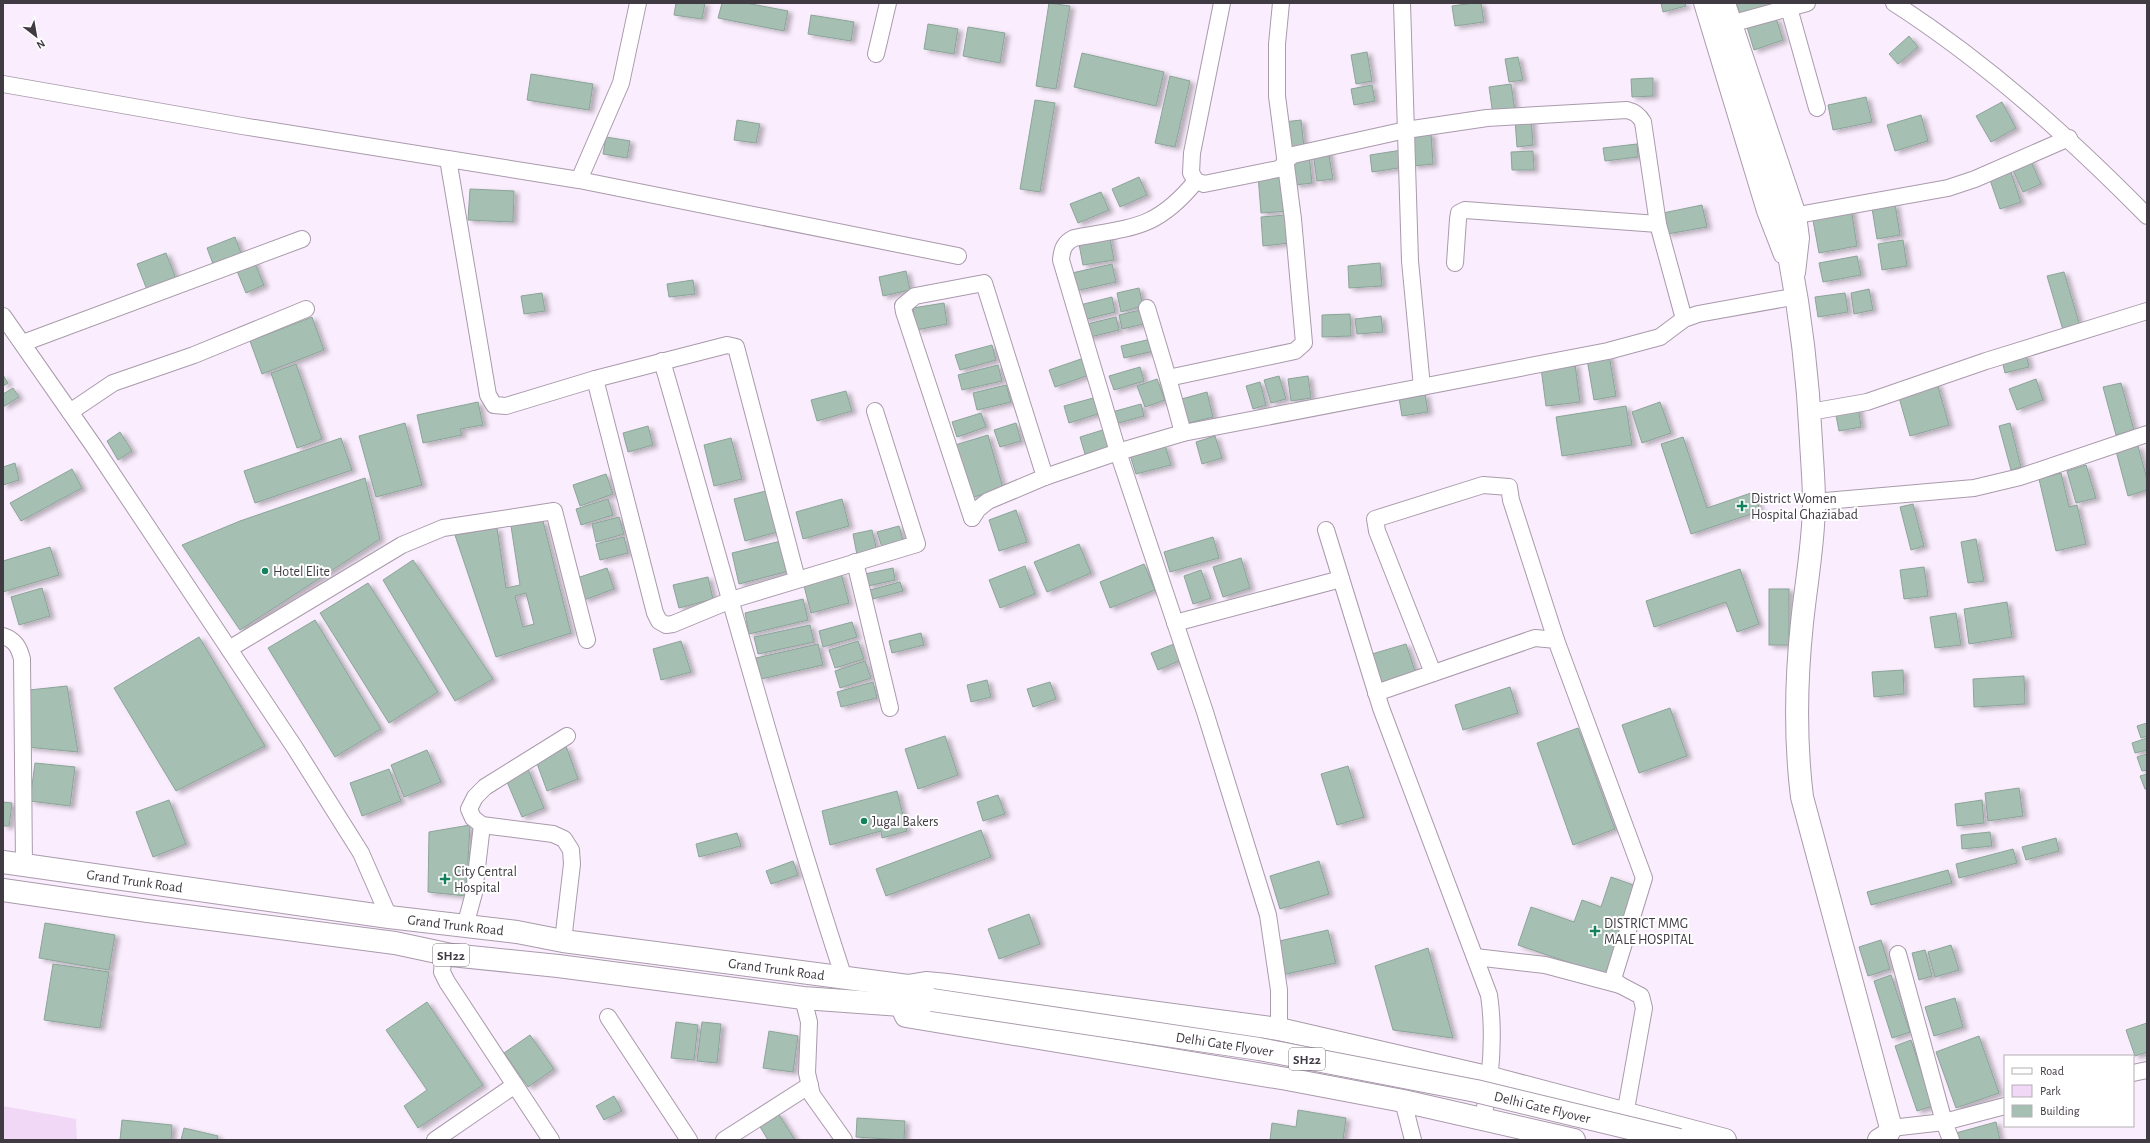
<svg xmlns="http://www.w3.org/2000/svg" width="2150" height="1143" font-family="'Alegreya Sans',sans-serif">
  <defs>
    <filter id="shadow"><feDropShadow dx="4.5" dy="2.5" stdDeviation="2" flood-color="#0004"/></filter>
  </defs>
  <rect width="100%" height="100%" fill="#faedfd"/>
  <polygon fill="#f1d8f7" points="3,1106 76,1119 77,1140 3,1140"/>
  <g fill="#a6bfb3" stroke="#8ba498" fill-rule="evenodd" filter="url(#shadow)">
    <polygon points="676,3 705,3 702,19 674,15"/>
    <polygon points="722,3 746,3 788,11 784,31 718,18"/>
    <polygon points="1049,3 1070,6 1056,89 1036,86"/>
    <polygon points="1474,3 1481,3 1484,22 1455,26 1452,6"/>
    <polygon points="1661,3 1685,3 1686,6 1663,12"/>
    <polygon points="1736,3 1773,3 1773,4 1741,16"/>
    <polygon points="811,15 854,22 851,41 808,34"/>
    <polygon points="1776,18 1783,40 1754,50 1747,27"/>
    <polygon points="928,24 958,29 954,54 924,49"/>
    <polygon points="968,27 1005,33 1000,63 963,56"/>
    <polygon points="1909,36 1918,47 1898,64 1889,54"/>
    <polygon points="1367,52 1372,81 1356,84 1351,55"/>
    <polygon points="1082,53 1164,72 1156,106 1074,87"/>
    <polygon points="1518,57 1523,80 1509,82 1505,59"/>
    <polygon points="531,74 593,84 589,110 527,100"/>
    <polygon points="1170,76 1190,81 1175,147 1155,143"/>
    <polygon points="1653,78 1653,96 1632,97 1631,79"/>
    <polygon points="1511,84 1515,111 1493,115 1489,87"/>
    <polygon points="1372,85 1375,101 1354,105 1351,89"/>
    <polygon points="1866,97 1872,122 1833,130 1828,105"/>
    <polygon points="1035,100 1055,103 1040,192 1020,189"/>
    <polygon points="2002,102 2016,128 1991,142 1976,116"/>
    <polygon points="1921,115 1928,141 1895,151 1887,125"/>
    <polygon points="1531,118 1533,145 1517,147 1515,120"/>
    <polygon points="737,120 760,124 756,143 734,140"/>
    <polygon points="1301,120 1304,148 1288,150 1284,122"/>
    <polygon points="1431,133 1433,164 1413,166 1410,135"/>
    <polygon points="606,137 630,141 627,158 603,154"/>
    <polygon points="1637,144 1638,157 1605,161 1603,148"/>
    <polygon points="1328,150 1333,179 1317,181 1313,153"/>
    <polygon points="1402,150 1405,167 1372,172 1370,155"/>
    <polygon points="1533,151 1534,170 1512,170 1511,152"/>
    <polygon points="1309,155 1312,183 1295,185 1292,157"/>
    <polygon points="2030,159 2041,184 2023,192 2012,168"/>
    <polygon points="2010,170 2021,202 2000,209 1989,177"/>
    <polygon points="1287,172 1290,211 1261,213 1258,175"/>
    <polygon points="1139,177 1147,195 1120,207 1112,189"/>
    <polygon points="470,189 514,191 513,222 468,220"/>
    <polygon points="1101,192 1109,210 1078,223 1070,204"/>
    <polygon points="1895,204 1900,235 1877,239 1872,208"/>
    <polygon points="1702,205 1707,227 1667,234 1663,213"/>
    <polygon points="1851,208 1857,246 1819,253 1812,215"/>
    <polygon points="1286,215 1289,243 1263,246 1261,217"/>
    <polygon points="1109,233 1114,260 1083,265 1078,239"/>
    <polygon points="235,237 243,258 215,269 207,248"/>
    <polygon points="1903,240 1907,266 1882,270 1878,244"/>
    <polygon points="166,253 178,284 149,295 137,264"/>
    <polygon points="1857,256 1861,275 1823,282 1819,263"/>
    <polygon points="253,259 264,285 246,293 235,266"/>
    <polygon points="1380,263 1382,286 1349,288 1348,266"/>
    <polygon points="1112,264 1116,282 1075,291 1072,273"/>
    <polygon points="906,271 910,290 883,296 879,277"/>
    <polygon points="2064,272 2080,326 2063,330 2047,276"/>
    <polygon points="693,280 695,294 669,297 667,284"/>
    <polygon points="1139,288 1143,306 1121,312 1117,293"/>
    <polygon points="1869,289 1873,310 1854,314 1851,293"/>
    <polygon points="542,293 545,311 524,314 521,296"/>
    <polygon points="1845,293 1848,312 1818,317 1815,297"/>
    <polygon points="1112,297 1115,312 1083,320 1080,305"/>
    <polygon points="944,303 947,324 916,330 913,308"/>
    <polygon points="1145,309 1148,323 1122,329 1119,315"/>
    <polygon points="1350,314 1351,336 1322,337 1322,315"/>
    <polygon points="1381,316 1383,332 1357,334 1355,319"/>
    <polygon points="312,317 324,350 262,374 250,341"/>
    <polygon points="1116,317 1119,330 1086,338 1083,325"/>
    <polygon points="1151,339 1154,351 1124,358 1121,346"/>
    <polygon points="992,345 996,360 960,370 955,355"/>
    <polygon points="2026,354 2029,367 2005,373 2002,360"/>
    <polygon points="1609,355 1616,396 1594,400 1587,359"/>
    <polygon points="1084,358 1089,375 1055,387 1049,370"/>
    <polygon points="296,364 322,439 297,448 271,373"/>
    <polygon points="1575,364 1580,402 1546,406 1541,368"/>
    <polygon points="998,365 1002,381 962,390 958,375"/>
    <polygon points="1140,367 1144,381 1114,390 1109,376"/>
    <polygon points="3,375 8,383 3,386"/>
    <polygon points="1279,376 1286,399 1271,403 1264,380"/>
    <polygon points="1308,376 1311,398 1291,401 1288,379"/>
    <polygon points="1157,379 1165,400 1145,407 1137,386"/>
    <polygon points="2036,379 2043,400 2017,410 2009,389"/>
    <polygon points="1260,382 1266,405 1253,409 1246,386"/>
    <polygon points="1937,383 1949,425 1910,436 1898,394"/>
    <polygon points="2121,383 2134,430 2116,435 2103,387"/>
    <polygon points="1006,385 1011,402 977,410 973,393"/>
    <polygon points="13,388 19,397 3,407 3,394"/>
    <polygon points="846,391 852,411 817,421 811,400"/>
    <polygon points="1207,392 1213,417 1185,424 1178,400"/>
    <polygon points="1425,394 1428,412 1402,416 1399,398"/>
    <polygon points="1097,397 1101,413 1069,423 1064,406"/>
    <polygon points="478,402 483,425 460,429 462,435 423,443 417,415"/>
    <polygon points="1660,402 1671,433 1642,443 1632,412"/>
    <polygon points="1141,404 1144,416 1115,424 1112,412"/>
    <polygon points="1626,406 1632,445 1562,456 1556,417"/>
    <polygon points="1858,406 1861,427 1839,431 1835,410"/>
    <polygon points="981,413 986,427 957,437 952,422"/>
    <polygon points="405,423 422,485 376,497 359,436"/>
    <polygon points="1016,423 1021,441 1000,447 994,430"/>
    <polygon points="2010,423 2021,467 2011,470 1999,426"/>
    <polygon points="648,426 653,445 628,452 623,433"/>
    <polygon points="1106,429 1111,447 1085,454 1080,437"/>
    <polygon points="120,432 132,451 118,460 107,441"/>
    <polygon points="988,435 1003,488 971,498 955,445"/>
    <polygon points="1215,436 1222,458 1202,464 1196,442"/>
    <polygon points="1683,437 1707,508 1754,492 1760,511 1691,534 1661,444"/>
    <polygon points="341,438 352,470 255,503 244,471"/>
    <polygon points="731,438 742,479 714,486 704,445"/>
    <polygon points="1165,445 1171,465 1136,474 1130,455"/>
    <polygon points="2138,446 2147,479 2147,490 2128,496 2116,451"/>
    <polygon points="15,463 19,480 3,485 3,467"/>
    <polygon points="2086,465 2096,498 2076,503 2067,471"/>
    <polygon points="72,469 82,488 21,521 10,503"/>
    <polygon points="2061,473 2069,507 2077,505 2086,544 2056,551 2039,479"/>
    <polygon points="606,474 613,494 580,506 573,485"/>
    <polygon points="365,478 380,539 240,630 182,545 240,521"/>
    <polygon points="766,491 777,532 745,541 734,499"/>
    <polygon points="608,499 613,515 581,525 576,509"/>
    <polygon points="842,499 849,526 803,539 796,512"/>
    <polygon points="1913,504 1924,546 1911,550 1900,507"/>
    <polygon points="1016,510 1027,542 999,551 989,520"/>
    <polygon points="619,517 624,534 596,542 592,524"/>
    <path d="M543 521 571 633 496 657 455 535 497 528 506 588 520 585 511 526ZM526 593 534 624 523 627 515 596Z"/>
    <polygon points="899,526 904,544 883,550 877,532"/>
    <polygon points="872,530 877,551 857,555 853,534"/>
    <polygon points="624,537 628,553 600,560 596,544"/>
    <polygon points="1213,537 1219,558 1170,572 1164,552"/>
    <polygon points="1976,539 1984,581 1968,583 1961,542"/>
    <polygon points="781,541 789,571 739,584 732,553"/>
    <polygon points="1079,544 1091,573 1047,592 1034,562"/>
    <polygon points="50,547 59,575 3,592 3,561"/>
    <polygon points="1241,558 1250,588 1223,597 1213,567"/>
    <polygon points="413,560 493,679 455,701 383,580"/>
    <polygon points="1144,564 1155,590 1110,608 1100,582"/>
    <polygon points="1025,566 1035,594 1000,608 989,580"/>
    <polygon points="1924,567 1928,596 1904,599 1900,570"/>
    <polygon points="607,568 614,589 584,600 577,578"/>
    <polygon points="893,568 895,580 868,586 865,574"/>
    <polygon points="1740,569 1759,624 1737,632 1726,602 1654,627 1646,601"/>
    <polygon points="1201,570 1211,598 1193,604 1184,576"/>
    <polygon points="841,573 849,603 811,613 803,582"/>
    <polygon points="708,577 713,599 679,608 673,585"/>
    <polygon points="900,582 903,591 873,599 870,590"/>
    <polygon points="368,583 438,692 389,723 320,613"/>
    <polygon points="42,588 50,616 19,625 11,597"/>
    <rect x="1769" y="589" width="20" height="56"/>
    <polygon points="803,599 808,620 749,634 745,613"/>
    <polygon points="2007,602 2012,637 1969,644 1964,609"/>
    <polygon points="1956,613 1961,645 1935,648 1930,617"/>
    <polygon points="315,620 381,729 335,757 268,648"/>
    <polygon points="852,622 857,637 823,647 819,631"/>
    <polygon points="810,625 814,642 758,654 754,637"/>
    <polygon points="921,633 924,645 892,653 889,641"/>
    <polygon points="199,637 265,746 176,791 114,688"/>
    <polygon points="681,641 691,672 661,680 653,649"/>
    <polygon points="858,641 864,659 835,668 829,650"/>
    <polygon points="818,644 823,665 761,679 756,658"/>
    <polygon points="1174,644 1181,660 1158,670 1151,653"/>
    <polygon points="1406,644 1416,674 1382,685 1372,654"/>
    <polygon points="865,661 871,678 840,688 835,671"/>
    <polygon points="1903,670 1904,694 1874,697 1872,672"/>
    <polygon points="2024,676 2025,704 1974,707 1973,679"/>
    <polygon points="987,680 991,697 971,702 967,685"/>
    <polygon points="873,682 877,698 841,707 837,692"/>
    <polygon points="1050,682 1056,699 1033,707 1027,689"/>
    <polygon points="67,686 78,752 27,747 29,690"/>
    <polygon points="1510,687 1518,713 1463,730 1455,705"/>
    <polygon points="1670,708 1687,756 1639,773 1622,725"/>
    <polygon points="2147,723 2147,736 2141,738 2137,726"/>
    <polygon points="1578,728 1615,829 1573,845 1537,743"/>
    <polygon points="945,736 958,775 918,789 905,749"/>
    <polygon points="2147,738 2147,750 2135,753 2132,743"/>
    <polygon points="566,746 578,779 547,791 535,758"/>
    <polygon points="427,750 441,782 404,797 391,765"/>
    <polygon points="2147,754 2147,770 2142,771 2137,757"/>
    <polygon points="35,763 75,767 70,806 30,801"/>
    <polygon points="1348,766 1364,817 1337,825 1321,774"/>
    <polygon points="527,767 544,808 522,817 505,777"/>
    <polygon points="389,769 401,801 362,816 350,783"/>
    <polygon points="2147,774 2147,789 2145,789 2140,776"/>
    <polygon points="2019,788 2023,816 1988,821 1985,793"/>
    <polygon points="897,791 907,831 882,838 881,831 830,845 822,811"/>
    <polygon points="998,795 1005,814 983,821 977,802"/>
    <polygon points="169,800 186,844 153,857 136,812"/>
    <polygon points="1982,800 1984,823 1957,826 1955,804"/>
    <polygon points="3,802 12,803 9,826 3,826"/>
    <polygon points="470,825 466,896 428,892 429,832"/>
    <polygon points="981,830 991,857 886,896 876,869"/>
    <polygon points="1990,832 1992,846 1962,849 1961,835"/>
    <polygon points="737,833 741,846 699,857 696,844"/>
    <polygon points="2056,838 2059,851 2026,860 2022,847"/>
    <polygon points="2013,849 2017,863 1959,878 1956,864"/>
    <polygon points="793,861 798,875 771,884 766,871"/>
    <polygon points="1319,861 1329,894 1280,909 1270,876"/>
    <polygon points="1948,870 1952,883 1871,905 1867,892"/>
    <polygon points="1611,877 1639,887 1608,976 1518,945 1531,907 1574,922 1582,900 1601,907"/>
    <polygon points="1029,914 1040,944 999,959 988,929"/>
    <polygon points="45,923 115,935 109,970 39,958"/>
    <polygon points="1328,930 1336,963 1282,975 1275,942"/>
    <polygon points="1881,940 1890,969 1868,976 1859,947"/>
    <polygon points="1951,945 1959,970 1935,977 1928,952"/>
    <polygon points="1428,948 1453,1038 1393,1030 1375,966"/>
    <polygon points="1925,950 1932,976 1919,980 1912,953"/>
    <polygon points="53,964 109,972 100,1028 44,1020"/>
    <polygon points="1891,975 1910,1032 1892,1038 1874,981"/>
    <polygon points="1955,998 1963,1027 1934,1036 1925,1007"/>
    <polygon points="427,1002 483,1085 418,1128 404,1106 427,1090 386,1030"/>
    <polygon points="676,1022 698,1025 694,1060 671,1058"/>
    <polygon points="702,1022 721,1024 717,1063 697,1061"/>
    <polygon points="2147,1023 2147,1052 2135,1056 2126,1030"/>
    <polygon points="769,1031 798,1036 793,1072 763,1068"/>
    <polygon points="530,1035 554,1069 528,1087 504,1053"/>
    <polygon points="1979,1036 1999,1093 1956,1108 1936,1052"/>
    <polygon points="1911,1040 1933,1106 1917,1111 1895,1046"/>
    <polygon points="614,1096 622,1111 604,1120 596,1106"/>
    <polygon points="1298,1110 1346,1118 1343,1140 1270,1140 1272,1123 1296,1127"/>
    <polygon points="778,1113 795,1140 768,1140 759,1125"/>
    <polygon points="857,1118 905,1121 904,1140 856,1137"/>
    <polygon points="122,1120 172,1125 171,1140 120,1140"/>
    <polygon points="1996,1122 2000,1140 1958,1140 1956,1133"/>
    <polygon points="184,1128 218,1136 217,1140 181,1140"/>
  </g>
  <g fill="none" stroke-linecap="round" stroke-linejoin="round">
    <g stroke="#a99aac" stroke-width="18">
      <g id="street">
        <path d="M1222 3 1192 153 1191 173 1196 181 1204 184 1278 169C1285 166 1286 159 1293 155L1406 130 1487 118 1627 110C1635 112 1639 115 1643 122L1658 224 1684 319"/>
        <polyline points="1402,3 1410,261 1422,387"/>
        <polyline points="1702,3 1765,211 1782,255"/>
        <polyline points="1727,3 1798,215 1801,238 1797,273"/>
        <path d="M1894 3C1987 63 2069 137 2147 216"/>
        <polyline points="1789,8 1817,108"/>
        <polyline points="1734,23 1807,3"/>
        <polyline points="876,54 888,3"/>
        <polyline points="3,84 242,126 579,180 958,256"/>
        <polyline points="448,159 488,395 494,405 506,406 595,379 727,345 736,347 797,579"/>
        <polyline points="579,180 621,83 638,3"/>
        <path d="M1196 181C1156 230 1132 227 1074 238 1064 243 1062 249 1061 260L1118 452 1205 712 1268 915 1279 990V1029"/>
        <polyline points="1798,215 1948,188 1975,179 2069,138"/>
        <polyline points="1455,263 1458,219 1459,213 1465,210 1658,224"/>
        <polyline points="1147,308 1168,378 1295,351 1304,343 1293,219 1277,96 1277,44 1281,3"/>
        <polyline points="3,316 93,445 295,748 361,853 389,917"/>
        <polyline points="23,343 302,239"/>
        <path d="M662 361C722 567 777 774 844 978"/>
        <polyline points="1168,378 1183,433"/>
        <polyline points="595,379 655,613 659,621 666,625 673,624 731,600 917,544 875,411"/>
        <polyline points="70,412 113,383 194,355 306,309"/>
        <polyline points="1810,412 1867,402 1986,361 2147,311"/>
        <polyline points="1814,502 1974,488 2020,477 2147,434"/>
        <polyline points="972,518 978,509 988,501 1045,477 1118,452 1183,433 1608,351 1660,337 1684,319 1698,314 1798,296"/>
        <polyline points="972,518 904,312 903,306 915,296 984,283 1045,477"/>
        <path d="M1326 530 1381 708 1489 995C1495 1036 1491 1078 1483 1119"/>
        <polyline points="855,562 890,708"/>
        <polyline points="1175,623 1341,579"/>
        <path d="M3 636C15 640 19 647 22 659L24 865"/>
        <polyline points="229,649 402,545 443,528 554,511 587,640"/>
        <polyline points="1433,673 1377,531 1375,519 1483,485 1509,487 1511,500 1556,640"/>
        <polyline points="1376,693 1535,638 1556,640 1644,878 1613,979 1620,985 1641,996 1644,1008 1625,1115"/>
        <polyline points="465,926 474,893 482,825"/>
        <polyline points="563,941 572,864 571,850 564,839 553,834 482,825 473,818 469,809 475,797 485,787 567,736"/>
        <polyline points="1898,954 1944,1122 1951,1140"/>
        <polyline points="451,955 443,961 442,972 447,982 551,1140"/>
        <polyline points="1475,957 1545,965 1620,985"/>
        <polyline points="803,998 809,1022 807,1073 812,1095 844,1140"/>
        <polyline points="608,1017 689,1140"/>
        <polyline points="2133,1073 2147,1070"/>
        <polyline points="1403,1101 1413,1140"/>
        <polyline points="1891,1128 1944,1122 2005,1106"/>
        <polyline points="435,1140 515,1085"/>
        <polyline points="724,1140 810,1085"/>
      </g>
    </g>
    <g stroke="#a99aac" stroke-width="24">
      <g id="secondary">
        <path d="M1714 3C1729 47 1746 90 1759 134 1790 236 1806 335 1811 441 1812 461 1814 482 1814 502 1814 542 1806 583 1802 623 1796 680 1795 740 1802 797L1891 1128 1887 1135 1879 1140"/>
        <polyline points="908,986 926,983 947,985 1279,1029 1491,1078 1725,1140"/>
        <polyline points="901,1005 906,1016 1287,1079 1403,1101 1574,1140"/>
      </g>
    </g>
    <g stroke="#a99aac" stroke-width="24">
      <g id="highway">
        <path id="s1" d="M3 862 389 917 517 932 563 941 908 986 932 1000"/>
        <polyline points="3,890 148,911 395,943 451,955 558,966 803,998 901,1005 932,1000"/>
      </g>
    </g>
    <use href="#street" stroke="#fff" stroke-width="16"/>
    <use href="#secondary" stroke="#fff" stroke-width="22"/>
    <use href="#highway" stroke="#fff" stroke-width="22"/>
    <g stroke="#a99aac" stroke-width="24" stroke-linecap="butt">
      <g id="highway-bridge">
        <path id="s2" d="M932 1000 1259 1049 1476 1091 1679 1140"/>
      </g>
    </g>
    <use href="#highway-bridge" stroke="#fff" stroke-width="22"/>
  </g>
  <g fill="#13815d" stroke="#fff" stroke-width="1.5">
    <path d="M1740 500h4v4h4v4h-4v4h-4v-4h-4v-4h4z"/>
    <circle cx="265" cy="571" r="4"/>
    <circle cx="864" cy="821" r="4"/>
    <path d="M443 873h4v4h4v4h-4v4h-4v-4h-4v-4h4z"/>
    <path d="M1593 925h4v4h4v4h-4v4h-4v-4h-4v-4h4z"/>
  </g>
  <g text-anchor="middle" stroke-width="4" stroke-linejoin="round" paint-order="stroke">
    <g fill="#fff" stroke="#79757b" stroke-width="1">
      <rect x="433" y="944" width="36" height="22" rx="3"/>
      <rect x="1289" y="1048" width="36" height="22" rx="3"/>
    </g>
    <g font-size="13" font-weight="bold" fill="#403a42">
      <text x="451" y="960">SH22</text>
      <text x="1307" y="1064">SH22</text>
    </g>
    <g font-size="14" fill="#403a42" stroke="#fff" text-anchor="start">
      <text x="1751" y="503">District Women<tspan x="1751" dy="16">Hospital Ghaziabad</tspan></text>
      <text x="273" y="576">Hotel Elite</text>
      <text x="872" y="826">Jugal Bakers</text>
      <text x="454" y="876">City Central<tspan x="454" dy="16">Hospital</tspan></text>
      <text x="1604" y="928">DISTRICT MMG<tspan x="1604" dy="16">MALE HOSPITAL</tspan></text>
    </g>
    <g font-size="14" fill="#403a42" stroke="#fff">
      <text dy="5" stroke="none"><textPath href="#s1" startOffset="133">Grand Trunk Road</textPath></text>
      <text dy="5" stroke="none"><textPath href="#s1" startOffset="457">Grand Trunk Road</textPath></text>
      <text dy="5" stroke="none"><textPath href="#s1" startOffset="781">Grand Trunk Road</textPath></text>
      <text dy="5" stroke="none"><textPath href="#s2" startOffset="296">Delhi Gate Flyover</textPath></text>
      <text dy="5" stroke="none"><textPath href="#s2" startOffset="620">Delhi Gate Flyover</textPath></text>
    </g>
  </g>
  <rect width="2150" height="1143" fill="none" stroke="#403a42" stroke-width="8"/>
  <rect x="2004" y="1055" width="130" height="72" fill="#ffffff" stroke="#b3b0b3"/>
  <rect x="2012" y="1068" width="20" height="6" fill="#ffffff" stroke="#b3b0b3"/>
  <text x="2040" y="1075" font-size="12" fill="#403a42">Road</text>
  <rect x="2012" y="1085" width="20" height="12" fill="#f1d8f7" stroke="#b3b0b3"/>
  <text x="2040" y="1095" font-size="12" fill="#403a42">Park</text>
  <rect x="2012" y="1105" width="20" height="12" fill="#a6bfb3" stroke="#b3b0b3"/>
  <text x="2040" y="1115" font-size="12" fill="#403a42">Building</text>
  <g transform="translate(36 36) rotate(149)" stroke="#ffffff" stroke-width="3" paint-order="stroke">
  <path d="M0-3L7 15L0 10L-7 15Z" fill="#403a42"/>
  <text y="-6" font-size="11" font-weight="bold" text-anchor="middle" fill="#403a42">N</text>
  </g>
</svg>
